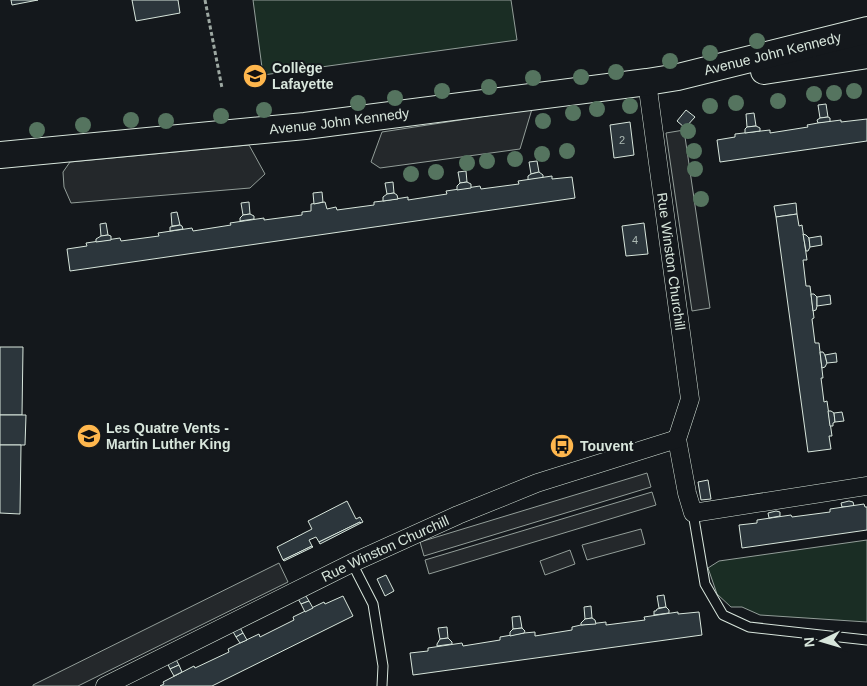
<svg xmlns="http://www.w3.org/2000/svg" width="867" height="686" font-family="Helvetica,sans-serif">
  <rect width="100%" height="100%" fill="#14181c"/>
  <g fill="#1a2d24" stroke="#939e99">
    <polygon points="253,0 511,0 517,40 263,75"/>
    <polygon points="867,540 867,622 760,615 742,607 731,607 717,594 708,568 719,561"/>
  </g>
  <g fill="#24282b" stroke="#939e99">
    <polygon points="532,109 520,149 380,168 371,162 382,132"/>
    <polygon points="684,130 710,308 692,311 666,133"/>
    <polygon points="249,145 265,174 250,188 71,203 64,187 63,172 70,162"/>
    <polygon points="647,473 651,487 424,556 420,542"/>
    <polygon points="652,492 656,505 429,574 425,560"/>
    <polygon points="641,529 645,544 587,560 582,545"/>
    <polygon points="570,550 575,564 545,575 540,561"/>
    <polygon points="279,563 288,582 78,686 33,686 33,685"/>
  </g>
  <g fill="#2c363c" stroke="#d8e6dc">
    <polygon points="11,0 38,0 12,5"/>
    <polygon points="132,0 178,0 180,13 136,21"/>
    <polygon points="826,104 828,117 820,118 818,105"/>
    <polygon points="686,110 695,117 685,128 677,121"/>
    <polygon points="754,113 756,126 747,127 746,114"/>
    <polygon points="828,117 830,118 830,122 818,123 817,120 820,118"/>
    <polygon points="867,119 867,141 720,162 717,140 735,137 735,134 770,130 770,133 808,127 807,125 818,123 841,120 841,122"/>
    <polygon points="630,122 634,155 614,158 610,125"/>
    <polygon points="756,126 760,128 760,131 745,133 745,129 747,127"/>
    <polygon points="537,161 539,172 531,174 529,162"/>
    <polygon points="466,171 467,182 460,183 458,172"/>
    <polygon points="539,172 543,175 543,178 528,180 528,176 531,174"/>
    <polygon points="552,176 552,179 572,177 575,198 70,271 67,249 87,246 86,243 120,238 121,241 159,236 158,233 192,228 193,231 231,225 230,223 264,218 264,220 302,215 302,212 311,211 311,204 325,202 327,209 336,207 337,210 374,205 374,202 383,201 408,197 408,200 447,194 446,191 480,186 481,189 519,184 518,181"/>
    <polygon points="393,182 394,193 387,194 385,183"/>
    <polygon points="467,182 471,184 471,188 457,190 457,186 460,183"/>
    <polygon points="322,192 323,202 314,204 313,193"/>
    <polygon points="394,193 397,195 398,199 383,201 383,197 387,194"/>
    <polygon points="249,202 250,214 243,215 241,203"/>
    <polygon points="796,203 797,214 776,217 774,206"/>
    <polygon points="177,212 180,225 172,226 171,213"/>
    <polygon points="250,214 254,216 254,219 240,221 240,218 243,215"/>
    <polygon points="797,214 799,226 802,225 807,260 803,260 806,286 810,286 814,318 812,319 815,343 819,343 823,378 821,378 824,402 827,401 832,436 829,436 831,449 808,452 776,217"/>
    <polygon points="106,223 108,235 101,236 100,224"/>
    <polygon points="644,223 648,254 626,256 622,226"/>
    <polygon points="180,225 182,226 183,229 170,231 170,227"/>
    <polygon points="803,234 806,235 809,238 810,247 808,251 806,251"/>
    <polygon points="108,235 111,236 111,240 96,242 96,239 101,236"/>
    <polygon points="821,236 822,245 810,247 809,238"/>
    <polygon points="811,294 814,294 817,297 817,306 816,310 813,311"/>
    <polygon points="830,295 831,304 817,306 817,297"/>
    <polygon points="0,347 23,347 22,415 0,415"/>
    <polygon points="820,352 823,352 825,355 827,363 825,367 822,368"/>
    <polygon points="836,353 837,362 827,363 825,355"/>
    <polygon points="828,411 831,411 834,413 835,422 833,423 833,426 830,426"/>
    <polygon points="842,412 844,421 835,422 834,413"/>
    <polygon points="0,415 26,415 25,445 0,445"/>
    <polygon points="0,445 21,445 20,514 0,513"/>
    <polygon points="708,480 711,499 701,500 698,482"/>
    <polygon points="347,501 356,519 360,517 363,522 361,523 360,522 319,542 316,537 309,540 312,546 283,560 277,547 312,529 308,521"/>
    <polygon points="849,501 853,502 854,506 842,507 841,503"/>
    <polygon points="864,504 865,507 867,507 867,530 742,548 739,525 757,523 757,520 791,515 792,517 830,512 830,509"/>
    <polygon points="776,511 780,512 780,516 769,518 768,513"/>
    <polygon points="360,522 361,523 320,544 319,542"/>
    <polygon points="312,546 313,547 284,561 283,560"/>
    <polygon points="386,575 394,591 385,596 377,579"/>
    <polygon points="304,593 309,601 301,604 297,597"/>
    <polygon points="664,595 666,607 659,608 657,596"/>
    <polygon points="343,596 353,616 212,686 160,686 164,684 163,682 194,666 195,668 229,652 228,649 240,643 259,634 260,637 294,620 293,617 324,602 325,604"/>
    <polygon points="309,601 313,608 305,612 301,604"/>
    <polygon points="591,606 592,618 585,619 584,607"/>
    <polygon points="666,607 669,610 669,613 654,615 654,611 656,611 657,609"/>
    <polygon points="678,612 678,614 699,612 702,635 413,675 410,653 428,651 428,648 462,643 463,646 500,640 500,637 524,633 535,632 535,636 572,630 572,627 581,625 606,622 606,625 645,620 644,617"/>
    <polygon points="520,616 522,628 513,629 512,617"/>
    <polygon points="592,618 595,620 596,624 581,625 581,623 585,619"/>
    <polygon points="238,624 243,633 236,637 231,628"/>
    <polygon points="447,627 448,638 440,639 438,628"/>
    <polygon points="522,628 525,631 524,633 510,636 510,632 513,629"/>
    <polygon points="243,633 247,640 240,643 236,637"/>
    <polygon points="448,638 452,642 452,644 437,646 437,644 440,639"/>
    <polygon points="174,656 179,665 170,669 166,660"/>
    <polygon points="179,665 182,672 174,676 170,669"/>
  </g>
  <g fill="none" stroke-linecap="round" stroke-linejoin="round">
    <g stroke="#d8e6dc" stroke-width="11">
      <g id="lane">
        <polyline points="693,513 705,584 723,615 749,627 867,640"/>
        <polyline points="352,563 373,604 383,666 382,686"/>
      </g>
    </g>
    <g stroke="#d8e6dc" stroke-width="19">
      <g id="street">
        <path id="s1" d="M647 82 690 399 677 439 687 493 693 513 867 486"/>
        <path id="s2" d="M105 686 352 563 458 515 537 483 677 439"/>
      </g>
    </g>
    <g stroke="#d8e6dc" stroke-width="28">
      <g id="secondary">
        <polyline points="764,71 867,55"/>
        <path id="s3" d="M0 155 305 126 647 82 678 77 867 30"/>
      </g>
    </g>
    <polyline stroke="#9da8a2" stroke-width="3" stroke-dasharray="4 2.5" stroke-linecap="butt" points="205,0 222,88"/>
    <use href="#lane" stroke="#14181c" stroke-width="9"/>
    <use href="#street" stroke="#14181c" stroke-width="18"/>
    <use href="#secondary" stroke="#14181c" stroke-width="26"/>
  </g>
  <g fill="#55745f">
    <circle cx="757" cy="41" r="8"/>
    <circle cx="710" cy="53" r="8"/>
    <circle cx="670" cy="61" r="8"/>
    <circle cx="616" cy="72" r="8"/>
    <circle cx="581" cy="77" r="8"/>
    <circle cx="533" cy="78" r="8"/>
    <circle cx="489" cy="87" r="8"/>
    <circle cx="442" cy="91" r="8"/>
    <circle cx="854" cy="91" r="8"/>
    <circle cx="834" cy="93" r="8"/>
    <circle cx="814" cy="94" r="8"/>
    <circle cx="395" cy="98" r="8"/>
    <circle cx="778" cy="101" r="8"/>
    <circle cx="358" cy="103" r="8"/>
    <circle cx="736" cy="103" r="8"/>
    <circle cx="630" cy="106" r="8"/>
    <circle cx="710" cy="106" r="8"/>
    <circle cx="597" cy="109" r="8"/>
    <circle cx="264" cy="110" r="8"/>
    <circle cx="573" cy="113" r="8"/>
    <circle cx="221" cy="116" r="8"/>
    <circle cx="131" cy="120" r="8"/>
    <circle cx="166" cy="121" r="8"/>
    <circle cx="543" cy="121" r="8"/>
    <circle cx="83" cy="125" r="8"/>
    <circle cx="37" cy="130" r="8"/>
    <circle cx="688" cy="131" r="8"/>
    <circle cx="567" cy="151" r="8"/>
    <circle cx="694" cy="151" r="8"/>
    <circle cx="542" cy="154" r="8"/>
    <circle cx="515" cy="159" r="8"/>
    <circle cx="487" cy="161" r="8"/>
    <circle cx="467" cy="163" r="8"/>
    <circle cx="695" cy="169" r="8"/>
    <circle cx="436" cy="172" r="8"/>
    <circle cx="411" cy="174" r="8"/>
    <circle cx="701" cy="199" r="8"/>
  </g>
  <defs>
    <g id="school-disc" transform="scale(1.25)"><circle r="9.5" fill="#ffb74d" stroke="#14181c"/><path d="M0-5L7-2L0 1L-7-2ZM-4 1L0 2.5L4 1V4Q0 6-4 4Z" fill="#111"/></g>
    <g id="bus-disc" transform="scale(1.25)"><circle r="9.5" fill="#ffb74d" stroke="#14181c"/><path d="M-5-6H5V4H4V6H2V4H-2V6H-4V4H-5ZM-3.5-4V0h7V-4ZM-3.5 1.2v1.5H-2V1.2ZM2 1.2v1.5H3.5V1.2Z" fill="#111"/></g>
  </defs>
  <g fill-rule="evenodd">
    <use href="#school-disc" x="255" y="76"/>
    <use href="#school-disc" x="89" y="436"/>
    <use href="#bus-disc" x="562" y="446"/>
  </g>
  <g text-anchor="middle" stroke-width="4" stroke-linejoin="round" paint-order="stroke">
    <g font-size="11" fill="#adbab4">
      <text x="622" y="144">2</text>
      <text x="635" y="244">4</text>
    </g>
    <g font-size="14" fill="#d8e6dc" stroke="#14181c">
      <text dy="5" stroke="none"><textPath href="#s3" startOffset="780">Avenue John Kennedy</textPath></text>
      <text dy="5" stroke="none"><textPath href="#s3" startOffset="341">Avenue John Kennedy</textPath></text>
      <text dy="5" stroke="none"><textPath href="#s1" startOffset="181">Rue Winston Churchill</textPath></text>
      <text dy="5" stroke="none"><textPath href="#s2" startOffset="312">Rue Winston Churchill</textPath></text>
    </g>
    <g font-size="14" font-weight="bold" fill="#d8e6dc" stroke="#14181c" text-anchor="start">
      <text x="272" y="73">Collège<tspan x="272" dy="16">Lafayette</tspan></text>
      <text x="106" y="433">Les Quatre Vents -<tspan x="106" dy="16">Martin Luther King</tspan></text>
      <text x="580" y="451">Touvent</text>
    </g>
  </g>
  <g transform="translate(822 641) rotate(265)" stroke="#14181c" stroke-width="4" paint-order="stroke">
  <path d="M0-4L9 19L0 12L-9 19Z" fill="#d8e6dc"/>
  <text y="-8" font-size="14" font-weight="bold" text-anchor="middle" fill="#d8e6dc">N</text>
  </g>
</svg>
